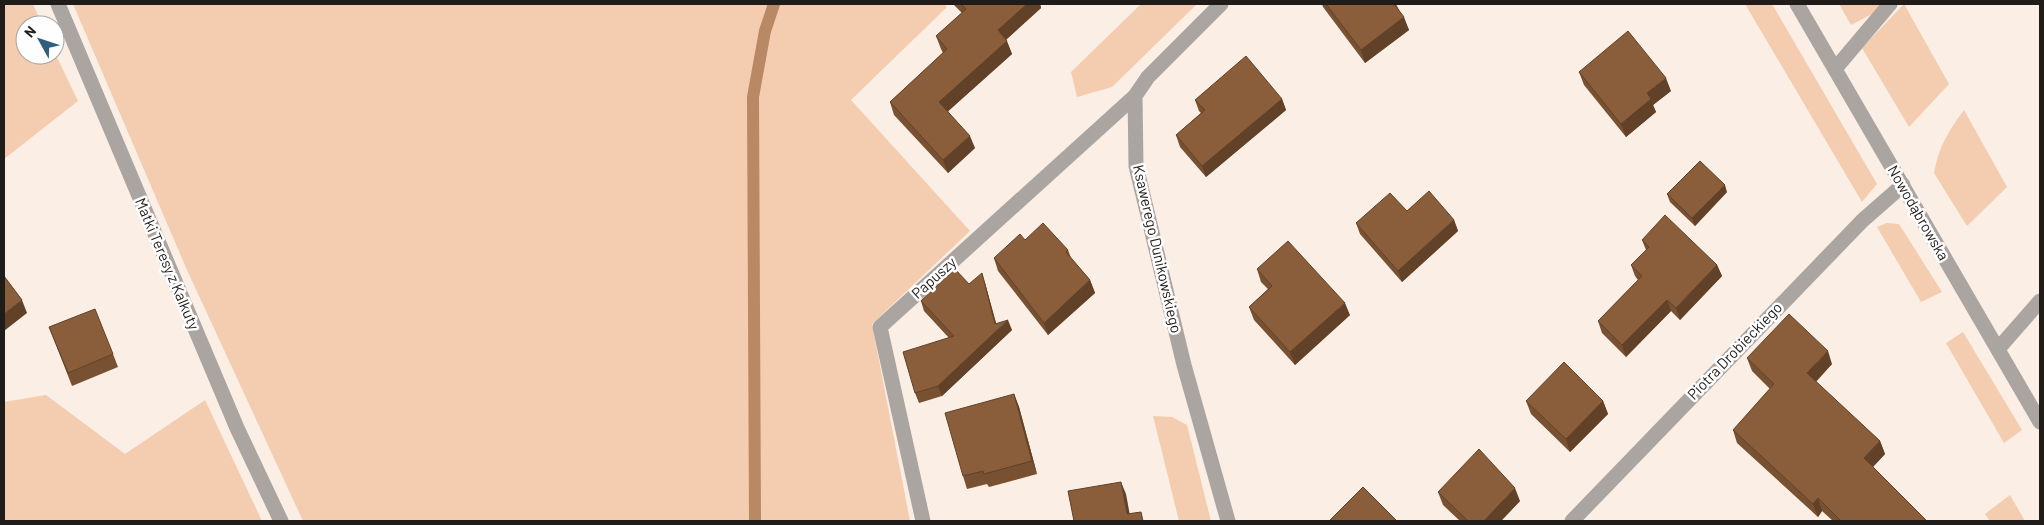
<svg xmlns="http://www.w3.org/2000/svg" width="2044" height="525" font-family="Barlow,sans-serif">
  <rect width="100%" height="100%" fill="#faeee5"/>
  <g fill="#f4cdb0">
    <polygon points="4,4 33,4 42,25 25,25 25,55 55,55 55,53 78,101 4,159"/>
    <polygon points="73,4 944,4 947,7 851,100 970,231 872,324 910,521 303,521 187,270"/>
    <polygon points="1141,4 1197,4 1112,87 1077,97 1071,72"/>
    <polygon points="1745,4 1772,4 1877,184 1862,202"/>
    <polygon points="1839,4 1882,4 1872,14 1851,25"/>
    <polygon points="1904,4 1949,84 1909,127 1862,48"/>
    <path d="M1964 110 2007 187 1967 226 1934 173C1938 148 1949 130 1964 110Z"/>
    <polygon points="1887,223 1899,224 1942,292 1921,302 1877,227"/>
    <polygon points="1963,332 2022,430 2004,443 1946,343"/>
    <polygon points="46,395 125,454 205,400 262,521 4,521 4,402"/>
    <polygon points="1153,416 1172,417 1187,425 1211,521 1179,521"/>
    <polygon points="2010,495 2025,521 1990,521 1985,514"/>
  </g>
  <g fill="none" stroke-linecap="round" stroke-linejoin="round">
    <polyline stroke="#b88964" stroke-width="12" points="755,521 753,97 765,31 774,4"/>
    <g stroke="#aba5a2" stroke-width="15">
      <polyline points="58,4 237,428 281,521"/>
      <polyline points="1221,4 1148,77 1135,96 1136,166 1184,365 1228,521"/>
      <polyline points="1797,4 2040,422"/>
      <polyline points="1835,69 1890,4"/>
      <polyline points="1998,349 2040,301"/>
      <polyline points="923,521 880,327 1135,96"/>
      <polyline points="1572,521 1863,220 1903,185"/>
    </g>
  </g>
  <g fill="#775132">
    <polygon points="953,4 1040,4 1041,8 1006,40 1012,54 948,111 975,148 948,173 894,115 890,102 943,53 941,49 936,36 962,13"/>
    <polygon points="1322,4 1396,4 1409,30 1365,63 1323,7"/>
    <polygon points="1579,72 1671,91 1653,105 1656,112 1626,137 1584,85"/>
    <polygon points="1282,99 1286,110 1206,177 1180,147 1176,135 1201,113 1199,111 1195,100"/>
    <polygon points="1727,192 1695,226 1670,202 1667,194"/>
    <polygon points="1407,211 1454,220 1458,231 1402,282 1360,234 1356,223"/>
    <polygon points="1025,240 1068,250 1071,258 1090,280 1095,293 1048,335 998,271 994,258"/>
    <polygon points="1642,240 1717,265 1722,276 1680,320 1671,311 1626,357 1602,333 1598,321 1638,280 1635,276 1631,265 1646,250"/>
    <polygon points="1257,269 1350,315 1295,365 1254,320 1249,307 1268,289 1261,282"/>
    <polygon points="985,283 996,324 1012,330 942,396 919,403 915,393 949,338 924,311 921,301 969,284"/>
    <polygon points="49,327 113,354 118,367 72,386"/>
    <polygon points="1747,358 1832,364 1816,382 1880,441 1885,454 1873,467 1927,521 1833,521 1822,511 1818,517 1737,443 1733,430 1770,389 1752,371"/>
    <polygon points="1014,394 1019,407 1037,474 989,487 987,484 967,489 963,476"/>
    <polygon points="1526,401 1603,401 1608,414 1570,452 1531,414"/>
    <polygon points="1438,492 1520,501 1501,521 1460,521 1443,505"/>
  </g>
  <g fill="#614229">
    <polygon points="1027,4 1040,4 1041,8 1002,43 998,30"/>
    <polygon points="1404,17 1409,30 1365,63 1361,50"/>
    <polygon points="1007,41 1012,54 944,115 939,102"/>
    <polygon points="1666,78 1671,91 1653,105 1656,112 1626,137 1621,124 1647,93"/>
    <polygon points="1282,99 1286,110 1206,177 1202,166"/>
    <polygon points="970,136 975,148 948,173 943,160"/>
    <polygon points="1725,185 1727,192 1695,226 1692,218"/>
    <polygon points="1454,220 1458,231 1402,282 1398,271"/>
    <polygon points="1717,265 1722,276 1680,320 1676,308"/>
    <polygon points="982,273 985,283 998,330 1008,320 1012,330 942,396 938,386 995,324"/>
    <polygon points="1090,280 1095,293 1048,335 1044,323"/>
    <polygon points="22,300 27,313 4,331 4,314"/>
    <polygon points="1667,300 1671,311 1626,357 1622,345"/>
    <polygon points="1345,303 1350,315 1295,365 1290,352"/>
    <polygon points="1828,351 1832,364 1811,386 1807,373"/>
    <polygon points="1014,394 1019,407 1037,474 1032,461"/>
    <polygon points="1603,401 1608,414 1570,452 1566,439"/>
    <polygon points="1880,441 1885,454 1869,471 1864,458"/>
    <polygon points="1121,482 1126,494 1131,521 1127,514"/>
    <polygon points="1515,488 1520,501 1501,521 1484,521"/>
    <polygon points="1818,498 1822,511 1818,517 1813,504"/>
  </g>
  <g fill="#8a5e3a" stroke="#614229">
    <polygon points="961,4 1027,4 998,30 1007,41 939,102 970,136 943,160 890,102 947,49 936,36 966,9"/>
    <polygon points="1326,4 1394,4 1404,17 1361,50"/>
    <polygon points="1628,31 1666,78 1647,93 1651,99 1621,124 1579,72"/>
    <polygon points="1246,56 1282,99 1202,166 1176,135 1205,110 1195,100"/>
    <polygon points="1700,161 1725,185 1692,218 1667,194"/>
    <polygon points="1429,191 1454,220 1398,271 1356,223 1390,193 1407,211"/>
    <polygon points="1665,215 1717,265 1676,308 1667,300 1622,345 1598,321 1642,276 1631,265 1649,247 1642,240"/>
    <polygon points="1043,223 1068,250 1066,252 1090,280 1044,323 994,258 1020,234 1025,240"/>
    <polygon points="1288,241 1345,303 1290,352 1249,307 1272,286 1257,269"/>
    <polygon points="955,269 969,284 982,273 995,324 1008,320 938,386 915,393 903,352 954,336 921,301"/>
    <polygon points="4,276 22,300 4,314"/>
    <polygon points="95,309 113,354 68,373 49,327"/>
    <polygon points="1789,314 1828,351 1807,373 1880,441 1864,458 1927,521 1841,521 1818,498 1813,504 1733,430 1774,384 1747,358"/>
    <polygon points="1564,362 1603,401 1566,439 1526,401"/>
    <polygon points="1014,394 1032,461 984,474 983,471 963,476 945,413"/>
    <polygon points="1479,449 1515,488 1484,521 1468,521 1438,492"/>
    <polygon points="1121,482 1127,514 1141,512 1143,521 1074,521 1068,491"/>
    <polygon points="1363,487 1397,521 1329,521"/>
  </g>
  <g text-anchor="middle" stroke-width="5" stroke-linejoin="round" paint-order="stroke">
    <g font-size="15" fill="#201c19" stroke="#fefefe">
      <text transform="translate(1918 213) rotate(60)" y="5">Nowodąbrowska</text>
      <text transform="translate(1157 249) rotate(77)" y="5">Ksawerego Dunikowskiego</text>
      <text transform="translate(167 264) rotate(67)" y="5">Matki Teresy z Kalkuty</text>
      <text transform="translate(934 278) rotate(-42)" y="5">Papuszy</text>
      <text transform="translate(1735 351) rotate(-46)" y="5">Piotra Drobieckiego</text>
    </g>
  </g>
  <rect width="2044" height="525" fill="none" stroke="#201c19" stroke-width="10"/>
  <g transform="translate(40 40) rotate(310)"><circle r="24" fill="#fefefe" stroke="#a5a4a2"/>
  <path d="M0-4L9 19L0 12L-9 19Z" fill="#305f7e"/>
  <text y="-8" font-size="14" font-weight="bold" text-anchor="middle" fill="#201c19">N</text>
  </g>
</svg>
